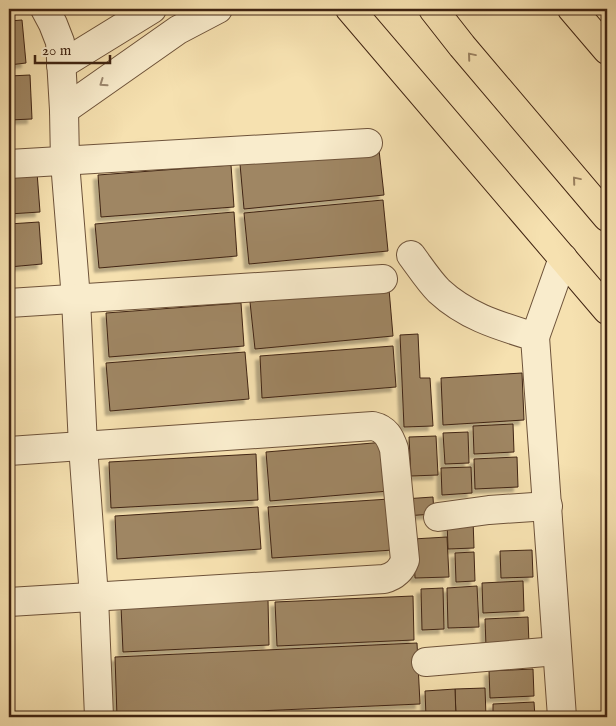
<svg xmlns="http://www.w3.org/2000/svg" width="616" height="726" font-family="'IM FELL English',serif">
  <defs>
    <filter id="shadow"><feDropShadow dx="-4.5" dy="4.5" stdDeviation="1" flood-color="#0004"/></filter>
  </defs>
  <rect width="100%" height="100%" fill="#f6e1b0"/>
  <filter id="stains"><feTurbulence type="fractalNoise" baseFrequency=".004" numOctaves="4"/><feColorMatrix values="0 0 0 0 .2 0 0 0 0 .09 0 0 0 0 .02 0 0 0 .5 -.17"/></filter>
  <radialGradient id="worn" r=".72"><stop offset=".6" stop-color="#630" stop-opacity="0"/><stop offset="1" stop-color="#630" stop-opacity=".3"/></radialGradient>
  <g fill="#9f8664" stroke="#402412" filter="url(#shadow)">
    <polygon points="22,20 26,63 9,65 9,21"/>
    <polygon points="30,75 32,119 9,120 9,76"/>
    <polygon points="379,150 384,195 244,209 240,164"/>
    <polygon points="231,165 234,207 101,217 98,175"/>
    <polygon points="37,172 40,212 9,214 9,175"/>
    <polygon points="383,200 388,251 249,264 244,213"/>
    <polygon points="234,212 237,256 99,268 95,224"/>
    <polygon points="39,222 42,264 9,267 9,224"/>
    <polygon points="389,289 393,336 255,349 250,302"/>
    <polygon points="241,303 244,346 109,357 106,313"/>
    <polygon points="418,334 420,378 430,378 433,426 404,427 400,335"/>
    <polygon points="393,346 396,387 262,398 260,356"/>
    <polygon points="245,352 249,399 110,411 106,363"/>
    <polygon points="522,373 524,420 443,425 441,378"/>
    <polygon points="513,424 514,452 474,454 473,426"/>
    <polygon points="468,432 469,463 445,464 443,433"/>
    <polygon points="436,436 438,475 411,476 409,437"/>
    <polygon points="385,442 389,491 270,501 266,452"/>
    <polygon points="256,454 258,500 111,508 109,462"/>
    <polygon points="517,457 518,487 475,489 474,459"/>
    <polygon points="471,467 472,493 442,495 441,468"/>
    <polygon points="433,497 434,514 404,516 404,499"/>
    <polygon points="389,499 393,550 272,558 268,507"/>
    <polygon points="258,507 261,549 117,559 115,516"/>
    <polygon points="473,519 474,548 448,549 447,520"/>
    <polygon points="447,537 449,577 415,578 413,539"/>
    <polygon points="532,550 533,577 501,578 500,551"/>
    <polygon points="474,552 475,581 456,582 455,553"/>
    <polygon points="523,581 524,611 483,613 482,583"/>
    <polygon points="477,586 479,627 448,628 447,588"/>
    <polygon points="443,588 444,629 422,630 421,589"/>
    <polygon points="413,596 414,640 277,646 275,602"/>
    <polygon points="268,600 269,645 123,652 121,606"/>
    <polygon points="528,617 529,645 486,647 485,619"/>
    <polygon points="417,643 420,704 117,717 115,657"/>
    <polygon points="533,669 534,696 490,698 489,671"/>
    <polygon points="485,688 486,717 456,717 455,689"/>
    <polygon points="455,689 456,717 426,717 425,691"/>
    <polygon points="534,702 535,717 493,717 493,704"/>
  </g>
  <g fill="none" stroke-linecap="round" stroke-linejoin="round">
    <g stroke="#6e533a" stroke-width="30">
      <g id="minor">
        <polyline points="45,9 53,24 60,42 64,110 65,162 76,299 83,446 94,597 99,717"/>
        <polyline points="61,65 152,9"/>
        <polyline points="64,110 178,30 218,9"/>
        <polyline points="9,164 368,143"/>
        <path d="M411 255C420 267 429 281 439 291 467 317 500 326 535 337L562 717"/>
        <polyline points="9,303 383,279"/>
        <polyline points="535,337 563,258"/>
        <path d="M9 451 373 426C386 429 390 437 394 449L405 560C401 571 395 576 384 579L9 602"/>
        <polyline points="438,517 489,510 548,506"/>
        <polyline points="426,662 557,651"/>
      </g>
    </g>
    <g stroke="#402412" stroke-width="30">
      <polyline id="major" points="350,9 607,310"/>
    </g>
    <g stroke="#402412" stroke-width="30">
      <g id="highway">
        <polyline points="433,9 462,46 607,217"/>
        <polyline points="572,9 607,50"/>
      </g>
    </g>
    <use href="#minor" stroke="#f9eccc" stroke-width="28"/>
    <use href="#major" stroke="#f6e1b0" stroke-width="28"/>
    <use href="#highway" stroke="#f6e1b0" stroke-width="28"/>
  </g>
  <defs><path id="oneway-chevron" d="M-2-3.5L2.5 0L-2 3.5" fill="none" stroke-width="1.6" stroke-linecap="round" stroke-linejoin="round" transform="scale(1.25)"/></defs>
  <g stroke="#9b8261">
    <use href="#oneway-chevron" transform="translate(471 56) rotate(-130)"/>
    <use href="#oneway-chevron" transform="translate(576 180) rotate(-130)"/>
  </g>
  <use stroke="#9c886f" href="#oneway-chevron" transform="translate(103 83) rotate(145)"/>
  <rect width="616" height="726" fill="none" stroke="#f6e1b0" stroke-width="30"/>
  <rect x="10" y="10" width="596" height="706" fill="none" stroke="#402412" stroke-width="2.5"/>
  <rect x="15" y="15" width="586" height="696" fill="none" stroke="#402412"/>
  <path d="M35 55v8h75v-8" fill="none" stroke="#402412" stroke-width="2.5"/>
  <text x="42" y="55" font-size="15" fill="#402412" stroke="#f9eccc" stroke-width="4" paint-order="stroke">20 m</text>
  <rect width="100%" height="100%" filter="url(#stains)"/>
  <rect width="100%" height="100%" fill="url(#worn)"/>
</svg>
